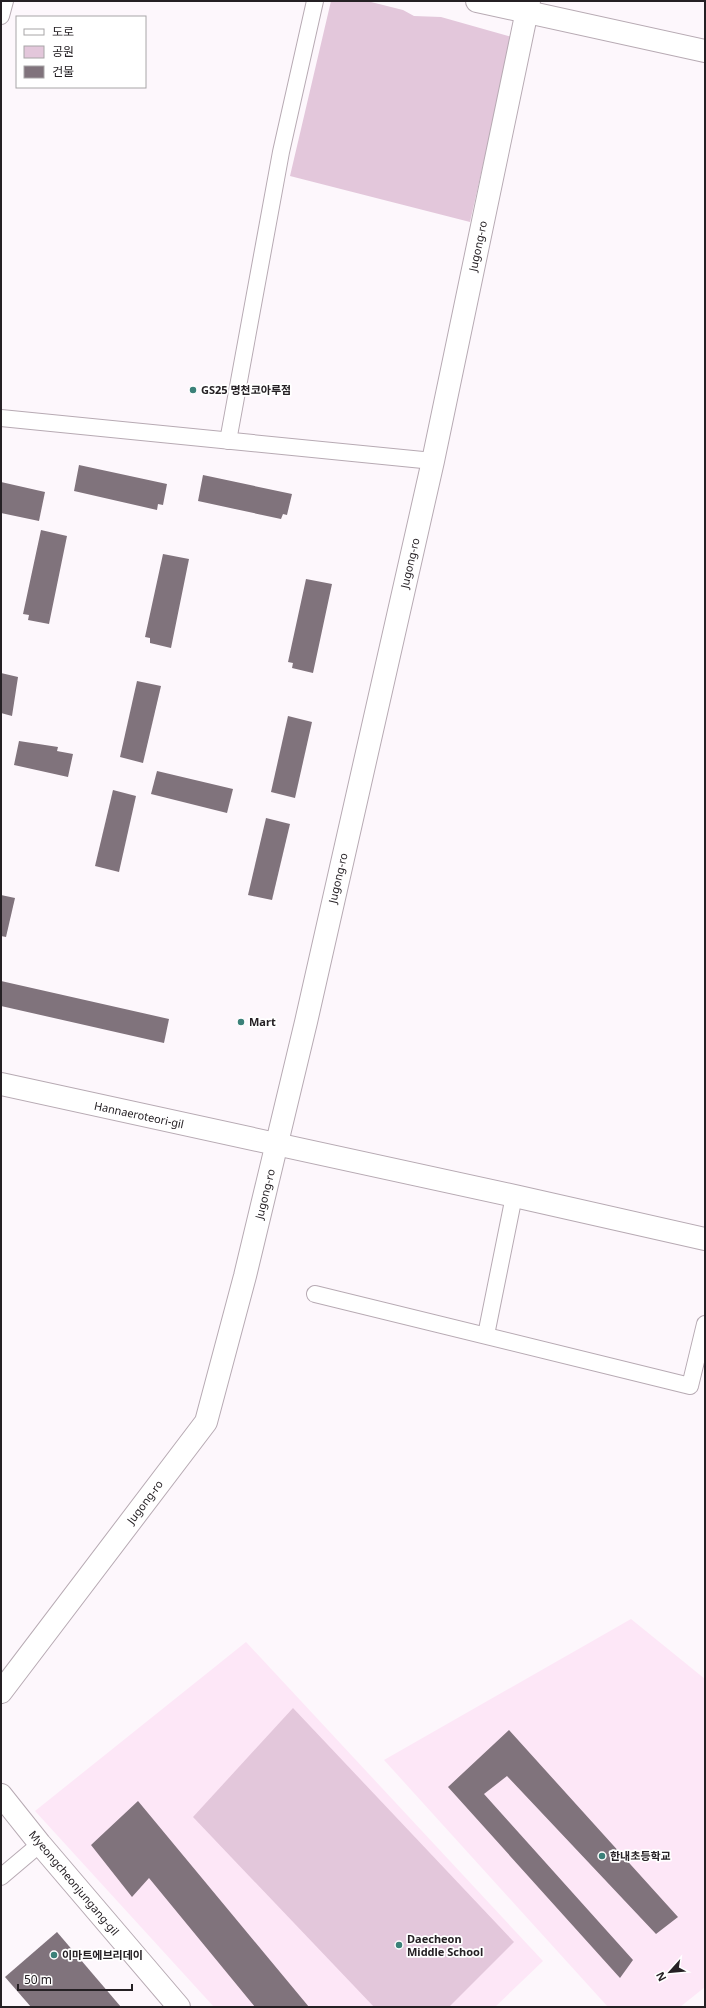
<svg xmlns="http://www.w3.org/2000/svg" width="706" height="2008" font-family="'Noto Sans','Noto Sans KR',sans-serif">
  <rect width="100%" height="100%" fill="#fdf7fc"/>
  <g fill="#fde7f7">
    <polygon points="631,1619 705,1679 705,1987 680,2007 608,2007 384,1760"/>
    <polygon points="246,1642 543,1961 495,2007 214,2007 35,1811"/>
  </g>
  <g fill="#e3c7db">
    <polygon points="331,1 367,1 403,10 414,16 441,17 512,37 470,222 290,176"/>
    <polygon points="293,1708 514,1942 449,2007 374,2007 193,1817"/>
  </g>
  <g fill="#80737c">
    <polygon points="79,465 167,484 163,505 158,504 157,510 74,491"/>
    <polygon points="203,475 292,494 287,515 283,514 281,519 198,501"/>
    <polygon points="1,482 45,492 39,521 1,513"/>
    <polygon points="41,530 67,536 49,624 28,620 29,615 23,614"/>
    <polygon points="163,554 189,559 171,648 150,643 150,638 145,637"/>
    <polygon points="306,579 332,584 313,673 292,668 293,663 288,662"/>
    <polygon points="1,673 18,677 12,716 1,713"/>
    <polygon points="137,681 161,686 143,763 120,757"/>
    <polygon points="288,716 312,722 295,798 271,792"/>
    <polygon points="19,741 58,747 57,751 73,754 68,777 14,765"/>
    <polygon points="157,771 233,789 227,813 151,794"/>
    <polygon points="113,790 136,796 119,872 95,866"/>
    <polygon points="266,818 290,824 272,900 248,895"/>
    <polygon points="1,895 15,898 6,937 1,936"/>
    <polygon points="1,981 169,1019 164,1043 1,1006"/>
    <polygon points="509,1730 678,1917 656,1934 507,1776 484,1794 633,1960 620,1978 448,1787"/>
    <polygon points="138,1801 309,2007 255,2007 149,1878 132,1897 91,1845"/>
    <polygon points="57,1932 121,2007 31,2007 5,1977"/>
  </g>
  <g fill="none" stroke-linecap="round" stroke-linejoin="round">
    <g stroke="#b7aab3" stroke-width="18">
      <g id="street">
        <polyline points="1,16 5,1"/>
        <polyline points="1,418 433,461"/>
        <polyline points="228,441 281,152 315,1"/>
        <polyline points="315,1294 690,1386 705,1324"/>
        <polyline points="486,1335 514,1196"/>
        <polyline points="1,1877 40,1844"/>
      </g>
    </g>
    <g stroke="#b7aab3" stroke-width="24">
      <g id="secondary">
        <polyline points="477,1 705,51"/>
        <polyline points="1,1084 519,1197 705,1239"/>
        <polyline points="1,1692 206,1422 245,1276 306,1022 433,461 529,1"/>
        <polyline points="1,1795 40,1844 179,2007"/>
      </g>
    </g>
    <use href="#street" stroke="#fff" stroke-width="16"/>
    <use href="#secondary" stroke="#fff" stroke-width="22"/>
  </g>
  <g fill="#3b8179" stroke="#fff" stroke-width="1.5">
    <circle cx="193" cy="390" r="4"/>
    <circle cx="241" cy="1022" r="4"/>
    <circle cx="602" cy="1856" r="4"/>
    <circle cx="399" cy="1945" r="4"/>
    <circle cx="54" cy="1955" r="4"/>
  </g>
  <g text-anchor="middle" stroke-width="3.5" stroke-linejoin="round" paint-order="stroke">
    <g font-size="11" fill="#252024" stroke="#fff">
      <text transform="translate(478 246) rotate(-78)" y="4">Jugong-ro</text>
      <text transform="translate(410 563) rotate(-77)" y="4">Jugong-ro</text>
      <text transform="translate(338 878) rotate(-77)" y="4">Jugong-ro</text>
      <text transform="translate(139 1115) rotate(12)" y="4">Hannaeroteori-gil</text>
      <text transform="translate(265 1194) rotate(-76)" y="4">Jugong-ro</text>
      <text transform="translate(145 1502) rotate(-53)" y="4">Jugong-ro</text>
      <text transform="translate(74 1883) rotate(50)" y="4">Myeongcheonjungang-gil</text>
    </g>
    <g font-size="11" font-weight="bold" fill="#252024" stroke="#fff" text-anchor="start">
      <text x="201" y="394">GS25 명천코아루점</text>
      <text x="249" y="1026">Mart</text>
      <text x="610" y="1860">한내초등학교</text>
      <text x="407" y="1943">Daecheon<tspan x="407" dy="13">Middle School</tspan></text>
      <text x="62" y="1959">이마트에브리데이</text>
    </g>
  </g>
  <rect width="706" height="2008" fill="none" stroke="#252024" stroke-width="4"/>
  <rect x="16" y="16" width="130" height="72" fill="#ffffff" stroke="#a8a6a7"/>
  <rect x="24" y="29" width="20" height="6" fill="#ffffff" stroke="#a8a6a7"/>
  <text x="52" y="36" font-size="12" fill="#252024">도로</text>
  <rect x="24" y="46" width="20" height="12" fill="#e3c7db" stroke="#a8a6a7"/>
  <text x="52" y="56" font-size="12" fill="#252024">공원</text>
  <rect x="24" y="66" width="20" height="12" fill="#80737c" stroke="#a8a6a7"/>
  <text x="52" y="76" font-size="12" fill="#252024">건물</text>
  <g transform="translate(670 1972) rotate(243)" stroke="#ffffff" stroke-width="3" paint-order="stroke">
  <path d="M0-3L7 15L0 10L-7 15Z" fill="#252024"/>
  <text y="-6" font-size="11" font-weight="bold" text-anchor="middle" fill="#252024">N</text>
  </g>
  <path d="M18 1984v6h114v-6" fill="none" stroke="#252024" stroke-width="2"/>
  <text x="24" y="1984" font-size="12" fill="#252024" stroke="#ffffff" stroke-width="3" paint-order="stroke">50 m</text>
</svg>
